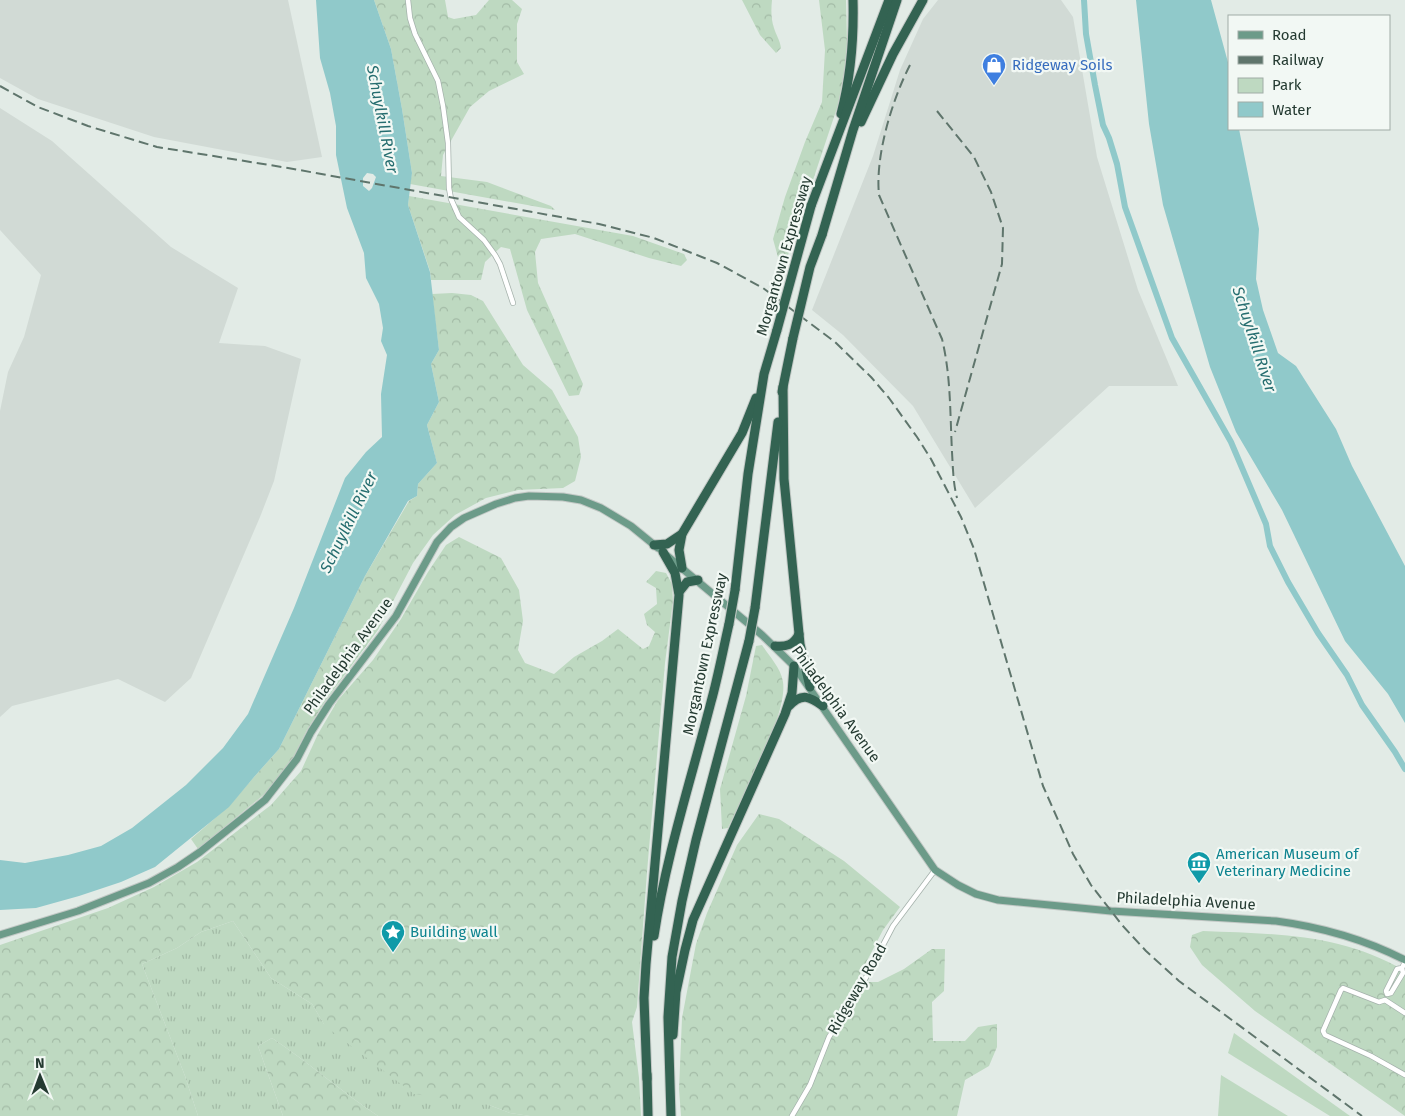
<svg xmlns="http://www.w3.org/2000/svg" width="1405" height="1116" font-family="'Fira Sans',sans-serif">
  <defs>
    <pattern id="grass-tufts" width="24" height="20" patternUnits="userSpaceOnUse" patternTransform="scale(1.25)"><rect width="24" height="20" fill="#bed9c1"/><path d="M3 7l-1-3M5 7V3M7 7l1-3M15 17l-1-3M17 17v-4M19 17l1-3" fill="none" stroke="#a3bba6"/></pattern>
    <pattern id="forest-crowns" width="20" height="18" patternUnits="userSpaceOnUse" patternTransform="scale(1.25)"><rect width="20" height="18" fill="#bed9c1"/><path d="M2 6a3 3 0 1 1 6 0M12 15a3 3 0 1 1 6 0" fill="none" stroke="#a3bba6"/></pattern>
  </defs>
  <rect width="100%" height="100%" fill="#e2ebe6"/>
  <g fill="#d1dad5">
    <polygon points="0,0 288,0 322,157 287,162 154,137 38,99 0,78"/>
    <polygon points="938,0 1061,0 1073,17 1097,157 1138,290 1178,386 1109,386 975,508 913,406 843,335 812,310 873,156 900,70 923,19"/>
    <polygon points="0,108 52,141 171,247 238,288 219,343 265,346 301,359 274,481 260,517 191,678 165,702 118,679 12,706 0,717 0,411 8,372 24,337 41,275 0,230"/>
  </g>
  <path fill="url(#grass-tufts)" d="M233 921 271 978 312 1004 324 1024 489 1105 510 1113 530 1116H378C342 1092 309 1063 272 1038L258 1046 283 1116H198L185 1076 142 964 177 948 201 932Z"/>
  <g fill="url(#forest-crowns)">
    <polygon points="374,0 445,0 448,17 454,19 476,15 489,0 512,0 522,9 517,24 517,62 524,74 489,91 470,107 443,155 441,176 487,182 551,206 555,210 410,184 412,173 402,109 391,49"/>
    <path d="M742 0H772C771 10 771 19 774 28 776 35 780 40 781 48L776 53 760 35Z"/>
    <polygon points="819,0 846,0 847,44 844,74 838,105 784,267 779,261 773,239 785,197 805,142 822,102 825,50"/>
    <polygon points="409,196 633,236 684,254 687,260 681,266 649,258 575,234 541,239 535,252 538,283 583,384 579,395 569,396 527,310 510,249 501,247 485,262 481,280 431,280 430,271 408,205"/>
    <polygon points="452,293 471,295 483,301 523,365 552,390 578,437 581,457 575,481 563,488 518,490 486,498 455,515 433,535 413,563 378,630 326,700 307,730 292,760 267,792 198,849 191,839 229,806 254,777 279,749 365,576 409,501 417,496 418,484 437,463 427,425 439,402 431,364 439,350 432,294"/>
    <polygon points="459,537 501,558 519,590 523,621 518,650 525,663 554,674 574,657 602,641 618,629 643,649 649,646 655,632 647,625 644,614 657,604 656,588 646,582 656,571 666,573 672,584 673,601 665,663 647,872 637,1007 632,1022 639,1078 641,1116 530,1116 510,1113 489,1105 414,1094 325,1026 312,1004 271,978 233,921 201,932 177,948 142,964 185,1076 198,1116 0,1116 0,945 108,908 154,887 197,862 271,805 301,771 318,734 338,700 373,660 401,619 428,572 446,545"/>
    <path d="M762 645C769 656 781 668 783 682 788 714 743 796 728 828L722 829 720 789 746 696 756 646Z"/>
    <polygon points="759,814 779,819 844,861 900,907 883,930 856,982 878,982 904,969 932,949 945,949 944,991 932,1002 933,1041 965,1041 978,1027 997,1024 997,1047 989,1066 965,1080 957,1116 681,1116 679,1089 682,1018 696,944 707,913 737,845"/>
    <path d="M1203 931C1275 934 1340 933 1405 971V1116L1255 1011 1202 965 1190 947 1192 935Z"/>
    <path d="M272 1038C309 1063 342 1092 378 1116H283L258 1046Z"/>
  </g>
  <g fill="#bed9c1">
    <polygon points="1234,1033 1350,1116 1330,1116 1228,1053"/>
    <polygon points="1221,1075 1288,1116 1218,1116"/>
  </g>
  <g fill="#90c9ca" fill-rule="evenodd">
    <path d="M316 0H374L391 49 402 109 412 173 408 205 430 272 439 350 431 364 439 402 427 425 437 463 418 484 417 496 408 501 365 576 279 749 254 777 229 807 155 867 121 882 79 896 36 908 0 910V860L25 863 68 855 101 846 132 828 186 785 223 748 248 714 294 608 345 478 366 452 382 437 381 394 387 355 381 341 383 328 379 304 366 278 364 253 347 208 336 155V126L330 93 320 58ZM367 173 373 174 376 177 372 188 369 191 363 186V178Z"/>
    <polygon points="1136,0 1211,0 1229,66 1229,129 1239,129 1259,229 1256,279 1263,310 1278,353 1296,366 1336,429 1352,466 1405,566 1405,723 1388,694 1345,641 1282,510 1236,432 1210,367 1163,205 1149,124"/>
  </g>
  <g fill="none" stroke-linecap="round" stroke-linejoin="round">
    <polyline stroke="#90c9ca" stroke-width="6" points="1084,0 1086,34 1095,85 1103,125 1109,138 1117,164 1125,207 1172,338 1231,442 1266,524 1270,546 1288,582 1318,633 1347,675 1362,705 1395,752 1405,769"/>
    <g stroke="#a5b2ac" stroke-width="6">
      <g id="street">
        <polyline points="408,0 410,18 415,34 438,81 443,106 448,143 449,188 451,199 459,217 484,240 495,255 500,264 513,303"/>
        <polyline points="1402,968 1403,973 1391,993 1387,994 1386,991 1397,969 1402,968 1405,962"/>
        <polyline points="1405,1013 1385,1000 1379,1002 1343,988 1341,990 1323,1031 1325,1035 1371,1056 1405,1075"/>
        <polyline points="792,1116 810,1085 829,1037 862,985 893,926 935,870"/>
      </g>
    </g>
    <g stroke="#c2c8c5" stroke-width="9">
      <g id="primary">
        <path d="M666 555 762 635 794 666 935 870 958 885 976 894 998 900 1111 911 1276 921C1321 927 1364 939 1405 960"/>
        <polyline points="0,935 78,911 149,883 178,867 200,852 265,800 297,759 311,732 329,704 396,616 437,542 451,527 464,518 496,504 515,498 529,496 563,497 581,500 601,508 631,526 658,548"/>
      </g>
    </g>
    <g stroke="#c2c8c5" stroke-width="11">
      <g id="highway">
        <path d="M841 114C851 76 854 39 853 0"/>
        <polyline points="861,122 893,54 923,0"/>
        <polyline points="811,206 889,0"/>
        <polyline points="822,235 853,130 897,0"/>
        <polyline points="783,387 784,479 800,644 810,687"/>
        <polyline points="782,392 793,338"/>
        <polyline points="654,545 667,544 682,534"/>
        <polyline points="682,568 679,550 682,534 742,433 756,398"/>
        <polyline points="735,590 748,474 764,374 777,330"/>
        <polyline points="679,592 687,582 698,580"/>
        <polyline points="755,608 778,422"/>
        <path d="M775 646C786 647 794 645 799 634"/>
        <path d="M789 706C802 692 810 697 823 706"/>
        <path d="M654 936C666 856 691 780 711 702 718 677 723 650 729 624"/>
        <polyline points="673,1035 676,992 685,950 693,920 785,714 792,693 794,666"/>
        <polyline points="647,1074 648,1116"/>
        <polyline points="647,1079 644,998 646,964 679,595 675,573 663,552"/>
        <polyline points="671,1116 668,1017 672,957 682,901 696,840 749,641"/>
      </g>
    </g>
    <use href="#street" stroke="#fff" stroke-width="4.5"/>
    <use href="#primary" stroke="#6c9b89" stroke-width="7"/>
    <use href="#highway" stroke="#336352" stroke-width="9"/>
    <g stroke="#5f756c" stroke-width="2" stroke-dasharray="10 5" stroke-linecap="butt">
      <path d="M910 65C892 100 875 156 879 195L942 339C951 376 950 414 952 452 953 467 953 483 957 498"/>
      <polyline points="0,86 38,107 88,126 157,147 288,168 599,224 654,238 717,263 763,288 835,342 871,377 889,398 917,437 931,459 961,517 974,549 1043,786 1073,854 1091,885 1122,925 1146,951 1179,981 1362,1116"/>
      <polyline points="937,111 974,157 991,192 1003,228 1002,264 955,432"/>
    </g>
    <g stroke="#c2c8c5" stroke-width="11" stroke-linecap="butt">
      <g id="highway-bridge">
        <polyline points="777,330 811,206"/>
        <polyline points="793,338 810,267 822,235"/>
        <polyline points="729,624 735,590"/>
        <polyline points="749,641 755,608"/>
      </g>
    </g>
    <use href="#highway-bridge" stroke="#336352" stroke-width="9"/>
  </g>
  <defs>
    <g id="shop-pin" transform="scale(1.25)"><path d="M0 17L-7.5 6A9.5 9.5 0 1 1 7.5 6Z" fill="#3f7fe0" stroke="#f2f8f4"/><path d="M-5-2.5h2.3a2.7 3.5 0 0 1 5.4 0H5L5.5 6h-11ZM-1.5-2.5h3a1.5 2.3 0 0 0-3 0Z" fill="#fff"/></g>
    <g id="museum-pin" transform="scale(1.25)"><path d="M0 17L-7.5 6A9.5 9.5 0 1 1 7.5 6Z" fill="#0f9aa8" stroke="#f2f8f4"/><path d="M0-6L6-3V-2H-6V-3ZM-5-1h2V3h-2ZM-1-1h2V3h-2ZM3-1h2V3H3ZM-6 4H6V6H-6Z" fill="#fff"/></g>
    <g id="sight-pin" transform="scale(1.25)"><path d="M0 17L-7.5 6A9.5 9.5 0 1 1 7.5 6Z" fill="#0f9aa8" stroke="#f2f8f4"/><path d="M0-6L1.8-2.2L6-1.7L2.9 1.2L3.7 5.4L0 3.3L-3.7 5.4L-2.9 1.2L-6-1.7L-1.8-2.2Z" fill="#fff"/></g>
  </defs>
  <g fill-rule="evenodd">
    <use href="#shop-pin" x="994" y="65"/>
    <use href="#museum-pin" x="1199" y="863"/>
    <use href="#sight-pin" x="393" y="932"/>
  </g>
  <g text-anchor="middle" stroke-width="4.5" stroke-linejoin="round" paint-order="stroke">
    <g font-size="15" fill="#366cbe" stroke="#f2f8f4" text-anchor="start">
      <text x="1012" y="70">Ridgeway Soils</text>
    </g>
    <g font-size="15" fill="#243a31" stroke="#f2f8f4">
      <text transform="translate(784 256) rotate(-74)" y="5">Morgantown Expressway</text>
      <text transform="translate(705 654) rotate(-78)" y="5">Morgantown Expressway</text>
      <text transform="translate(348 656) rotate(-54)" y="5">Philadelphia Avenue</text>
      <text transform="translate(836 704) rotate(54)" y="5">Philadelphia Avenue</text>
      <text transform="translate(1186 901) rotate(3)" y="5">Philadelphia Avenue</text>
      <text transform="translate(857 989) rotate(-60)" y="5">Ridgeway Road</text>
    </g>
    <g font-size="15" fill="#0d838f" stroke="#f2f8f4" text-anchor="start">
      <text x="1216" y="859">American Museum of<tspan x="1216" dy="17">Veterinary Medicine</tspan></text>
      <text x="410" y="937">Building wall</text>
    </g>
    <g font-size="16" font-style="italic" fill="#256d6f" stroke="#f2f8f4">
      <text transform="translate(383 119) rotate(79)" y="6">Schuylkill River</text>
      <text transform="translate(1255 339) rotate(72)" y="6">Schuylkill River</text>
      <text transform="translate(348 522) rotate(-64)" y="6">Schuylkill River</text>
    </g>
  </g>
  <rect x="1228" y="15" width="162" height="115" fill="#f2f8f4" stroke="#a0aca6"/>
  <rect x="1238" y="31" width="25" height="8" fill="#6c9b89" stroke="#a0aca6"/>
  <text x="1272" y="40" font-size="15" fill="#243a31">Road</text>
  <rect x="1238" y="56" width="25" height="8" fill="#5f756c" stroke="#a0aca6"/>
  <text x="1272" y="65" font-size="15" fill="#243a31">Railway</text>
  <rect x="1238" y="78" width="25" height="15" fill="#bed9c1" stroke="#a0aca6"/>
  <text x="1272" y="90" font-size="15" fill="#243a31">Park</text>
  <rect x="1238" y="102" width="25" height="15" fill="#90c9ca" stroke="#a0aca6"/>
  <text x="1272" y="115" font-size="15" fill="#243a31">Water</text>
  <g transform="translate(40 1076) rotate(359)" stroke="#f2f8f4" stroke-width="4" paint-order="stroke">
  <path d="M0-4L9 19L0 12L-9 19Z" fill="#243a31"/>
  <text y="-8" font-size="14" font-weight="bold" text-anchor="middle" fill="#243a31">N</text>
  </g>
</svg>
